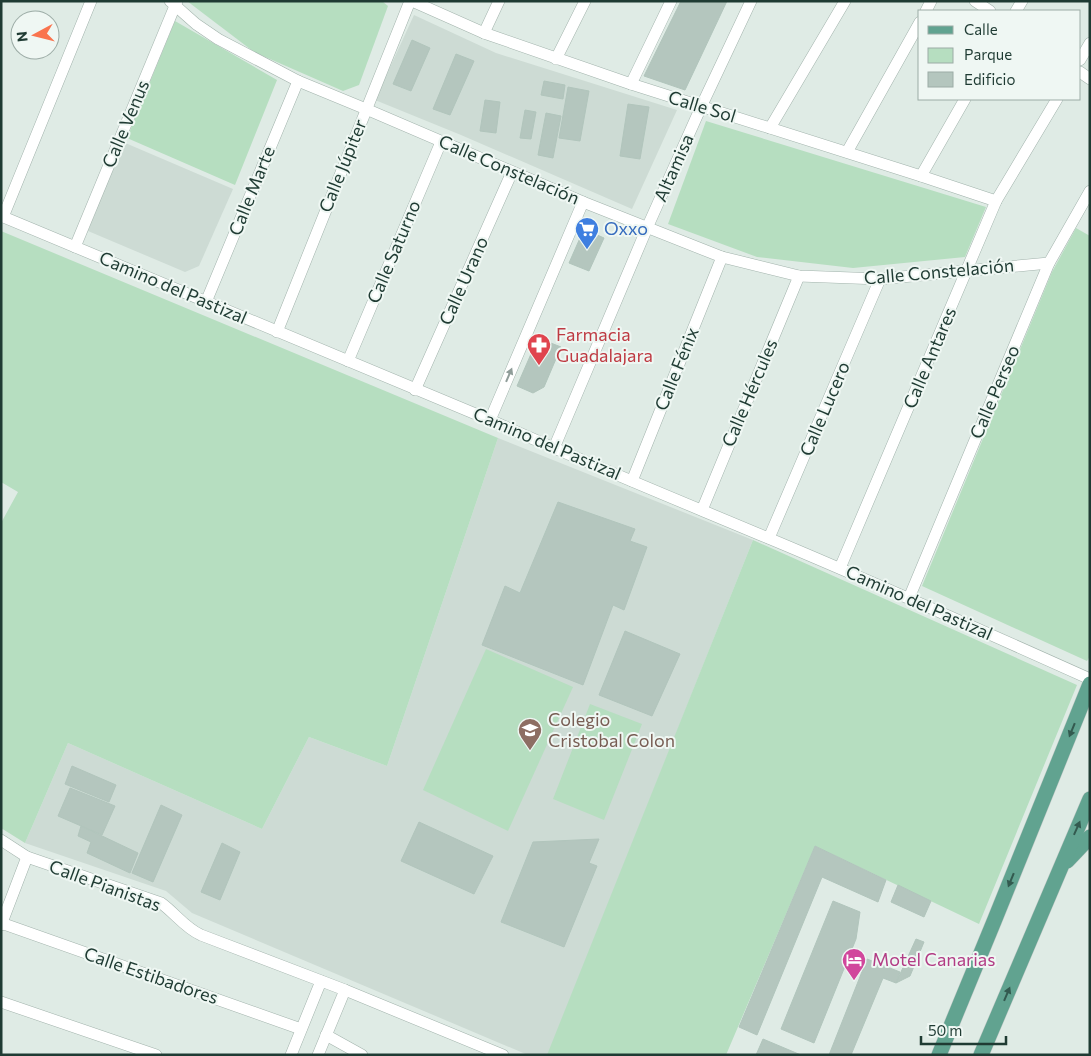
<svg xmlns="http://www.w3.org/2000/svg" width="1091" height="1056" font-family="Commissioner,sans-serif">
  <rect width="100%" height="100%" fill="#dfebe5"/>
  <g fill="#cddbd4">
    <polygon points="414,15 496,53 677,110 632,209 461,135 375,100"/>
    <polygon points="123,142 233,189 199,266 185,272 88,231"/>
    <polygon points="498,438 753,540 548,1055 528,1055 192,913 166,891 25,843 68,743 262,829 309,737 387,766"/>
  </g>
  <g fill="#b6dec0">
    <polygon points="187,1 382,1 388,6 359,85 343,91 254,52"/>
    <polygon points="175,21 277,80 235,185 127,138"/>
    <polygon points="706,121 986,207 965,257 853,268 757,257 668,224"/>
    <polygon points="1076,228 1090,236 1090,656 1087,661 922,586 1052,272"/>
    <polygon points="1,231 498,438 387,766 309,737 262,829 68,743 25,843 1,828 1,523 18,492 1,482"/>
    <polygon points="753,540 1077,685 979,924 815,846 726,1055 547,1055"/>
    <polygon points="486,649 573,687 508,831 423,790"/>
    <polygon points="590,704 642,724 604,820 553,799"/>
  </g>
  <g fill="#b4c6be" stroke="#b1c5bc">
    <polygon points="681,1 727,1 685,90 644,76"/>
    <polygon points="412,40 430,48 411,91 393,84"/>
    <polygon points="456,54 474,61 450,115 433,109"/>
    <polygon points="544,81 565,85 563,99 541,95"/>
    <polygon points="568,87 589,91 580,141 559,138"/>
    <polygon points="485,100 500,102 496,133 480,131"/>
    <polygon points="628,104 649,107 640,159 620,156"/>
    <polygon points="525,110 536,112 531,139 520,138"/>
    <polygon points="546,113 561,116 553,158 538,155"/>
    <polygon points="584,229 604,238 589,271 569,263"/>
    <polygon points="538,338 561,347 544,387 533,393 517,386"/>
    <polygon points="558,502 635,529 630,541 647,547 624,610 613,605 583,685 482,645 505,586 520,593"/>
    <polygon points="625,631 680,654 652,716 599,695"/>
    <polygon points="72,766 116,785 109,802 65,784"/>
    <polygon points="70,788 115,806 102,835 58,816"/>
    <polygon points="161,805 182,815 153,882 132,873"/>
    <polygon points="419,822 493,856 474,894 401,861"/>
    <polygon points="81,826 138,853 130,873 87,853 91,842 78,836"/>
    <polygon points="599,839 589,863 597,866 564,947 501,922 533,842"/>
    <polygon points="222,843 240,852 220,900 201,892"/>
    <polygon points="815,846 886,880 878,902 822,877 757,1035 739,1027"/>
    <polygon points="898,885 931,901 924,917 891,902"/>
    <polygon points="833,901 860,912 856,939 814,1043 781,1029"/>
    <polygon points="916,939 924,942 910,976 896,983"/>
    <polygon points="867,959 900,972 896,983 883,978 851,1055 829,1055"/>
    <polygon points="763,1039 801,1055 756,1055"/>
  </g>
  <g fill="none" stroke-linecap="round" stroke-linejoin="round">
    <g stroke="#a2b3ac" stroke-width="12">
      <g id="minor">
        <polyline points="170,1 196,24 218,39 298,81 366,109 583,202 722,257 799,276 880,279 1049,263"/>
        <polyline points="412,1 484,33 631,84 921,176 996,201"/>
        <polyline points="975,1 990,11"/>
        <polyline points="926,11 931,1"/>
        <polyline points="1016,11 1022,1"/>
        <polyline points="484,33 499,1"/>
        <polyline points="556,59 585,1"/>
        <polyline points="1080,60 1090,43"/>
        <polyline points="1080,72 1090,79"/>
        <polyline points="631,84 671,1"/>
        <polyline points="770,128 845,1"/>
        <polyline points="847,152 920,22"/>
        <polyline points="921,176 965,99"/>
        <path d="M1 216 490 420C582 461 675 499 768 538 876 583 983 631 1090 679"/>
        <polyline points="3,217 91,1"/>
        <polyline points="75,247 177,1"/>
        <polyline points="206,302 298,81"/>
        <polyline points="277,332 410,1"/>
        <polyline points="348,361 441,142"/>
        <polyline points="415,390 512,172"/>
        <polyline points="490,420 583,202"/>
        <polyline points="554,448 647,228 701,107 751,1"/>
        <polyline points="632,481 722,257"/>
        <polyline points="702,510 799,276"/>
        <polyline points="769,538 880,279"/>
        <polyline points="840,568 996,201 1057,99"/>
        <polyline points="909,598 1049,263 1090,191"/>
        <path d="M1 840 27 857 161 903C175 913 185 928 201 935L345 990 503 1055"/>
        <polyline points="1,923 301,1029"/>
        <polyline points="1,925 27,857"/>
        <polyline points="1,1002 156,1055"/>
        <polyline points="326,1035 362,1055"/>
        <polyline points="291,1055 321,981"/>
        <polyline points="318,1055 345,990"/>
      </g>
    </g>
    <g stroke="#c0c8c6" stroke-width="16">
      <g id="primary">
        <polyline points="1067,861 1090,837"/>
        <polyline points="939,1055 995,919 1090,684"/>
        <polyline points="981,1055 1090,799"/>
      </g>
    </g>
    <use href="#minor" stroke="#fff" stroke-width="11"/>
    <use href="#primary" stroke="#61a390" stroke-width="15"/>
  </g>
  <defs><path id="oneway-solid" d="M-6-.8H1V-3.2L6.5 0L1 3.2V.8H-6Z" transform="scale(1.25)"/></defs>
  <use fill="#8f9d99" href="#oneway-solid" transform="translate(509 375) rotate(-67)"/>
  <g fill="#335a4f">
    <use href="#oneway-solid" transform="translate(1072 730) rotate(112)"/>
    <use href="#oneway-solid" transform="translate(1077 828) rotate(-66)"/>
    <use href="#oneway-solid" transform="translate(1011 880) rotate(112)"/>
    <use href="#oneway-solid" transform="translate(1007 994) rotate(-67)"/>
  </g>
  <defs>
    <g id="supermarket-pin" transform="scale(1.25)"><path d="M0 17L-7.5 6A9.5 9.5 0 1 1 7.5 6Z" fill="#3f7fe0" stroke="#eff7f3"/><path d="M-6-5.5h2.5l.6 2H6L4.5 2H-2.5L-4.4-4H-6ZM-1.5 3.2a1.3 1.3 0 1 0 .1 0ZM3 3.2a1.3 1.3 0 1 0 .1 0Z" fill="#fff"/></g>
    <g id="pharmacy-pin" transform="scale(1.25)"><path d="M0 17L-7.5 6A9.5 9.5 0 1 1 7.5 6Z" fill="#e0444e" stroke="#eff7f3"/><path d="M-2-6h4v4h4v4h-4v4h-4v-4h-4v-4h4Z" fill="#fff"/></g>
    <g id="school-pin" transform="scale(1.25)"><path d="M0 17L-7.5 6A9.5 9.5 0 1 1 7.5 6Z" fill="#8d6e63" stroke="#eff7f3"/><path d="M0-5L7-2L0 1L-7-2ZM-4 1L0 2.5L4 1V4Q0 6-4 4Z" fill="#fff"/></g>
    <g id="hotel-pin" transform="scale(1.25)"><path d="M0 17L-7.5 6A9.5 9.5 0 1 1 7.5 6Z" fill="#d1479c" stroke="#eff7f3"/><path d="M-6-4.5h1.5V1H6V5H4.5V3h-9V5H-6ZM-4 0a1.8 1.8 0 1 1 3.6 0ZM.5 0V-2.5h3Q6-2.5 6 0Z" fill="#fff"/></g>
  </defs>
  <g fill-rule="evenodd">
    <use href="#supermarket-pin" x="587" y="229"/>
    <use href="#pharmacy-pin" x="539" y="345"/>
    <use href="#school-pin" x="530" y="730"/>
    <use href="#hotel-pin" x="854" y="960"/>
  </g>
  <g text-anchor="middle" stroke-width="4" stroke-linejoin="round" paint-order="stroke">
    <g font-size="18" fill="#1f3b33" stroke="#eff7f3">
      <text transform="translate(702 107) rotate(17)" y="6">Calle Sol</text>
      <text transform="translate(126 124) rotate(-67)" y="6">Calle Venus</text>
      <text transform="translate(343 166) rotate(-68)" y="6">Calle Júpiter</text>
      <text transform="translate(674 168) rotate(-66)" y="6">Altamisa</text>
      <text transform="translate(509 170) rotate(23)" y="6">Calle Constelación</text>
      <text transform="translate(252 191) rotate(-68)" y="6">Calle Marte</text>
      <text transform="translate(394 252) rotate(-67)" y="6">Calle Saturno</text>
      <text transform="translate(939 272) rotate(-5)" y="6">Calle Constelación</text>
      <text transform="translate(464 281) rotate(-66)" y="6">Calle Urano</text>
      <text transform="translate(173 288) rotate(23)" y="6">Camino del Pastizal</text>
      <text transform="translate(930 358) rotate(-67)" y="6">Calle Antares</text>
      <text transform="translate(677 369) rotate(-68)" y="6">Calle Fénix</text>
      <text transform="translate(995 392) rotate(-67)" y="6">Calle Perseo</text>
      <text transform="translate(750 393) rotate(-67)" y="6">Calle Hércules</text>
      <text transform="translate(825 409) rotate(-67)" y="6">Calle Lucero</text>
      <text transform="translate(547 444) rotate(23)" y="6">Camino del Pastizal</text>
      <text transform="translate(919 603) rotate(24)" y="6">Camino del Pastizal</text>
      <text transform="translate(105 886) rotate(20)" y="6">Calle Pianistas</text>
      <text transform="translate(151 976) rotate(19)" y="6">Calle Estibadores</text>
    </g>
    <g font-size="18" fill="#366cbe" stroke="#eff7f3" text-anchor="start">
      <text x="604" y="235">Oxxo</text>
    </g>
    <g font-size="18" fill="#be3a42" stroke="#eff7f3" text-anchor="start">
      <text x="556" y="341">Farmacia<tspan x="556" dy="21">Guadalajara</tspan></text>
    </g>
    <g font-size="18" fill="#785e54" stroke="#eff7f3" text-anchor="start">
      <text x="548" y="726">Colegio<tspan x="548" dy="21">Cristobal Colon</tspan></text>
    </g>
    <g font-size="18" fill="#b23c85" stroke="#eff7f3" text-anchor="start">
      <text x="872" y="966">Motel Canarias</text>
    </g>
  </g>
  <rect width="1091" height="1056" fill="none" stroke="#1f3b33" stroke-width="5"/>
  <rect x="918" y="10" width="162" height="90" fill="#eff7f3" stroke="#9caca6"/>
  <rect x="928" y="26" width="25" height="8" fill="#61a390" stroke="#9caca6"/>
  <text x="964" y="35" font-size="15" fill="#1f3b33">Calle</text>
  <rect x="928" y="48" width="25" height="15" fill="#b6dec0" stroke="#9caca6"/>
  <text x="964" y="60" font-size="15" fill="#1f3b33">Parque</text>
  <rect x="928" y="72" width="25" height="15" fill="#b4c6be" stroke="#9caca6"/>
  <text x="964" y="85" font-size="15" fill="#1f3b33">Edificio</text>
  <g transform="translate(35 35) rotate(263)"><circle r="24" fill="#eff7f3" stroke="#9caca6"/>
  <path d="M0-4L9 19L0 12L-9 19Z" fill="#f9744e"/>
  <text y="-8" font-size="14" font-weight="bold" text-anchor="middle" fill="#1f3b33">N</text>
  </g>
  <path d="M921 1036v8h85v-8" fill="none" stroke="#1f3b33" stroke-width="2.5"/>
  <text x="928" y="1036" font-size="15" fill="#1f3b33" stroke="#eff7f3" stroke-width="4" paint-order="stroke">50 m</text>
</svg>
